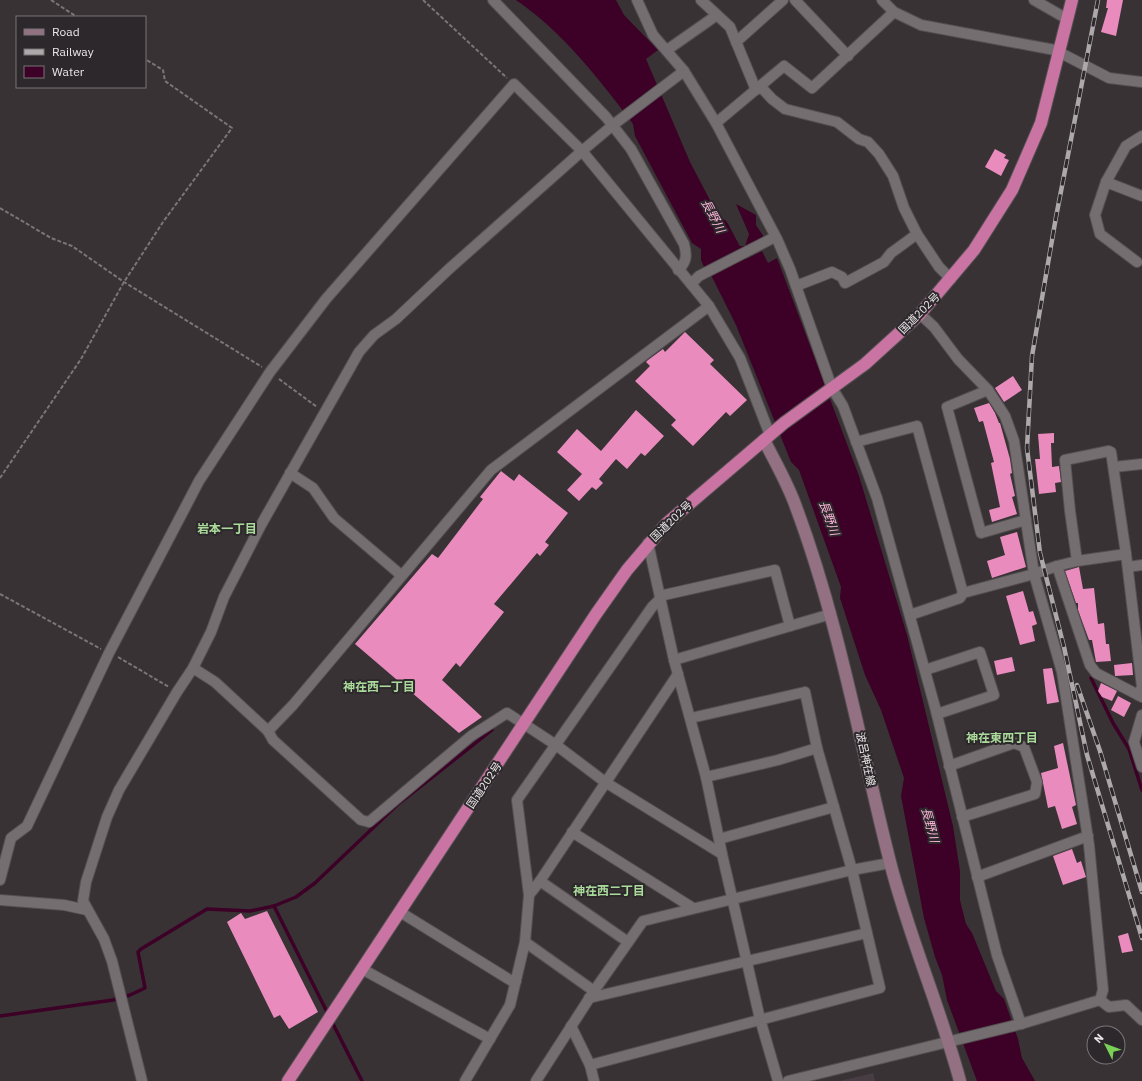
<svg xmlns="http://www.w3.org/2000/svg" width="1142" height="1081" font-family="'IBM Plex Sans','Noto Sans JP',sans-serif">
  <rect width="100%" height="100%" fill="#383235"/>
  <polygon fill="#483d42" points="873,1073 875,1081 840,1081"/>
  <g fill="#3d0026">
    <path d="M516 0H616L624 15 658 50 646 59 690 162 734 246H745L749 234 736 204 756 215V225L764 237 704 267 701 260V249L692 243 635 136 633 124C599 79 563 32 516 0Z"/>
    <polygon points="762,251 768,263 777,258 859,476 907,635 953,826 960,871 960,900 966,924 972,933 996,991 1004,999 1018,1039 1022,1058 1035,1081 977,1081 947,1000 942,975 935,957 924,918 901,796 904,778 881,710 865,675 840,598 841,587 799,470 791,462 736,325 711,275 730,266 736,279 749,272 744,260"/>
  </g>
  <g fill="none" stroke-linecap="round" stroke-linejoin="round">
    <g stroke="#3d0026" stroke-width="3.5">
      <polyline points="1091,678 1113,723 1129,749 1142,790"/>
      <polyline points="274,906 328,1014"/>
      <polyline points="0,1016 113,1000 130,995 145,988 138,952 141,949 207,909 250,911 274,906 296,897 315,883 397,805 492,730"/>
      <polyline points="331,1020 362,1081"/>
    </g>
    <polyline stroke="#3d0026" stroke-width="20" points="719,228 756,299"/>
  </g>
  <g fill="#e98cbd">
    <polygon points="1107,0 1123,0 1116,36 1101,32 1108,8 1106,8"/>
    <polygon points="995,149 1006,155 1004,158 1009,160 1001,176 985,167"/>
    <polygon points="685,332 714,360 710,364 747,400 730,416 726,412 693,446 671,425 676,420 635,381 650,366 646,362 648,360 663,349 665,352"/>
    <polygon points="1013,376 1022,390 1004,402 995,388"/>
    <polygon points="989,403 995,413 999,423 1000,423 1010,459 1012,473 1010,474 1015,496 1012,497 1017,514 992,522 989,510 1000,507 991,463 994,462 983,421 979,422 974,408"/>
    <polygon points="636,410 664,436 645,456 641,453 627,469 616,459 599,479 603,483 596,490 592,487 579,501 567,490 582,474 557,452 577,429 601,451"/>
    <polygon points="1054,433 1054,443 1051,443 1052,467 1059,466 1061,482 1055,483 1056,492 1039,494 1035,459 1040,459 1038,434"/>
    <polygon points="501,471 514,481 519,474 568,513 545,542 549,545 540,556 537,553 494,604 504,612 460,667 456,663 442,680 482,717 459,733 355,644 432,554 438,558 483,499 480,497"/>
    <polygon points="1017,532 1026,567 992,578 987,561 1005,555 1000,537"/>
    <polygon points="1079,567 1083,589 1094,588 1098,624 1104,623 1106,644 1109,644 1111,661 1096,662 1092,640 1089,640 1078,610 1078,603 1076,603 1065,571"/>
    <polygon points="1023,591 1029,612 1033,611 1037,624 1032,626 1035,641 1020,645 1006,596"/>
    <polygon points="1012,657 1015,671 997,675 994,661"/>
    <polygon points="1132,663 1133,675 1115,676 1114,665"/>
    <polygon points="1052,668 1059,702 1047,704 1043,669"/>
    <polygon points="1101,683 1117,691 1112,701 1102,697 1098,691"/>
    <polygon points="1118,696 1131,703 1124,717 1111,710"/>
    <polygon points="1063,743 1076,805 1072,807 1077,824 1062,829 1055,806 1048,808 1041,773 1058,768 1054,746"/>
    <polygon points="1072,849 1077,863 1081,861 1086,877 1063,885 1053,856"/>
    <polygon points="267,911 318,1012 289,1029 280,1015 274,1018 227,922 241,913 245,919"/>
    <polygon points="1128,933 1133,951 1122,953 1118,936"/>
  </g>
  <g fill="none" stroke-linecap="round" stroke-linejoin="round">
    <g stroke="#545051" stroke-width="12">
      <g id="minor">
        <path d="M493 0 606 117 631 149 684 244C687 255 687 262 678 270"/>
        <polyline points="637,0 653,35 684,71 716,123 777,239 790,269 832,388 843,406 877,498 935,707 997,955 1021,1024"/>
        <polyline points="701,0 730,27 756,90"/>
        <polyline points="795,0 848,56"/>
        <polyline points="882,0 894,12 921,25 1055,50 1109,78 1142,82"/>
        <polyline points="1034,0 1062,16 1068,17"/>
        <polyline points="736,42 783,0"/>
        <polyline points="667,50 717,15"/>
        <polyline points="760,86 772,99 785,109 837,122 859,139 868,142 879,154 893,176 904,208 917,234 939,267 951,279"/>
        <polyline points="716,123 784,66 812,88 894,12"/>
        <polyline points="1106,182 1142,196"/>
        <polyline points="1137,262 1100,234 1095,215 1106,182 1126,146 1142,136"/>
        <polyline points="691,284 699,276 775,237"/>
        <polyline points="796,286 832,272 842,277 845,283 884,262 891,253 917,234"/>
        <polyline points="988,390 947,407 981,533 1026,520"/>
        <polyline points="856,442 917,426 963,593"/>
        <polyline points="1114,467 1142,464"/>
        <polyline points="290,473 313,488 334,518 401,575"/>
        <polyline points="648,543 674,660 706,777 722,854"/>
        <polyline points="1077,561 1070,511 1065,460 1109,451 1111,452 1126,554 1142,687 1138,695"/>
        <polyline points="1057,566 1077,561 1126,554"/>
        <polyline points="1128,567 1142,565"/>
        <polyline points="910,615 960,598 963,593 1034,574 1057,566 1090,665 1096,673 1142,697"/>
        <polyline points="674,660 831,614"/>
        <polyline points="193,668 215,682 268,731 293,705 491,470 709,306"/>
        <polyline points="925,670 980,652 994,695 937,714"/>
        <polyline points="1142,715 1134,742 1142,767"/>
        <polyline points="268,731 273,740 361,820 369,822 471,736 507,713 556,745 605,782 722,854 760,1019 778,1081"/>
        <polyline points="949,766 1014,743 1024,747 1037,782 1035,794 962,817"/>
        <polyline points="706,777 778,760 817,748"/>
        <polyline points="572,832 693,908"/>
        <polyline points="719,839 834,807"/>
        <polyline points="977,877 1088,836"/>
        <polyline points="0,880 11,838 27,826 109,653 199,481 270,372 326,299 514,84 582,151 709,306 740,358 770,435"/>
        <polyline points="540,881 628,942"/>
        <polyline points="529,895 540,881 678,674"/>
        <polyline points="0,900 64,905 87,910"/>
        <polyline points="400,912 510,980 516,981"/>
        <polyline points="525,942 594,991"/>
        <polyline points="362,969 490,1039"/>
        <polyline points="589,998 867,933"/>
        <polyline points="1100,1000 1109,1007 1126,1005 1142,1020"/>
        <polyline points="571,1026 590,1065 594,1081"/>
        <polyline points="590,1065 880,988 852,870 817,748 805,692 691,718"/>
        <polyline points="142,1081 112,961 104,939 83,901 86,882 107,817 119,790 177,692 193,668 211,632 224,597 261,525 359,352 374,335 396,319 449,269 582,151 613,125 684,71"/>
        <polyline points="465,1081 510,1005 525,942 529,895 517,800 652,607 664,595 775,570 790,626"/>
        <polyline points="536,1081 594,991 643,921 852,870 890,863"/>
        <polyline points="788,1081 1021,1024 1100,1000 1103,990 1089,845 1062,672 1034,574 1014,441 1005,416 988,390 958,359 934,327 920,314"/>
      </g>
    </g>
    <g stroke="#545051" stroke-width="14">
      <path id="secondary" d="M764 440C775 462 788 484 796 507 839 622 860 744 890 862 909 937 940 1007 960 1081"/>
    </g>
    <g stroke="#545051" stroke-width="14">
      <polyline id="trunk" points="288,1081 596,614 627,570 667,523 784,423 865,364 920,314 974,250 1012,190 1041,123 1072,0"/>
    </g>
    <g stroke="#7a7577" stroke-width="2" stroke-dasharray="4 2" stroke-linecap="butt">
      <polyline points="51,0 77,17"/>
      <polyline points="423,0 507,78"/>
      <polyline points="0,208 51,238 72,246 124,282 262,367"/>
      <polyline points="279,379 317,407"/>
      <polyline points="0,478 81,359 124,282 163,222 232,128 165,81 163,70 145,59"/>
      <polyline points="0,594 101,649"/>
      <polyline points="118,657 169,687"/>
    </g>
    <use href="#minor" stroke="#756e71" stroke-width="10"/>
    <use href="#secondary" stroke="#947083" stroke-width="12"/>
    <use href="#trunk" stroke="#c974a2" stroke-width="12"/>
    <g stroke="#ada9ab" stroke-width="4.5">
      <g id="rail">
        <polyline points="1098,0 1056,217 1032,356 1027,448 1040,553 1064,647 1087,755 1142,938"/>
        <polyline points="1077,685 1100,751 1142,892"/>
      </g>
    </g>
    <use href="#rail" stroke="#2d282b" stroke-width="3" stroke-dasharray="9" stroke-linecap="butt"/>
  </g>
  <g text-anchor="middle" stroke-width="4" stroke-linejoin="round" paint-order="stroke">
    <g font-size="11" fill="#ebe8e9" stroke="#2d282b">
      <text transform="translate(919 313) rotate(-45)" y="4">国道202号</text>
      <text transform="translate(671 521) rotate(-44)" y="4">国道202号</text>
      <text transform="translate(866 759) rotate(78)" y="4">波呂神在線</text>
      <text transform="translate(484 785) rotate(-56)" y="4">国道202号</text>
    </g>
    <g font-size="12" font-style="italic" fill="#fdb5d9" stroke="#2d282b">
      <text transform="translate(713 216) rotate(62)" y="4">長野川</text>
      <text transform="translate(829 518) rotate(70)" y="4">長野川</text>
      <text transform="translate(930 825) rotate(75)" y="4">長野川</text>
    </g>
    <g font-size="12" font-weight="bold" fill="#abdb9b" stroke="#2d282b">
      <text x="227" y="533">岩本一丁目</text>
      <text x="379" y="691">神在西一丁目</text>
      <text x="1002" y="742">神在東四丁目</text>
      <text x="609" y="895">神在西二丁目</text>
    </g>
  </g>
  <rect x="16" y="16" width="130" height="72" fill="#2d282b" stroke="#797577"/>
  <rect x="24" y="29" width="20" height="6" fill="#947083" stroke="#797577"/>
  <text x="52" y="36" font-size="12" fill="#ebe8e9">Road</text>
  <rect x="24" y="49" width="20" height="6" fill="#ada9ab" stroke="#797577"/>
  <text x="52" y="56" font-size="12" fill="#ebe8e9">Railway</text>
  <rect x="24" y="66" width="20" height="12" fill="#3d0026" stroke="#797577"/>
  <text x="52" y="76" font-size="12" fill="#ebe8e9">Water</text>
  <g transform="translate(1106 1045) rotate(312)"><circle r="19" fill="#2d282b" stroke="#797577"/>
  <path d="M0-3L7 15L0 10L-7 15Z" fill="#79d157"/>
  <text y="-6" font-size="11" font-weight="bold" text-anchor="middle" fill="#ebe8e9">N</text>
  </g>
</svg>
